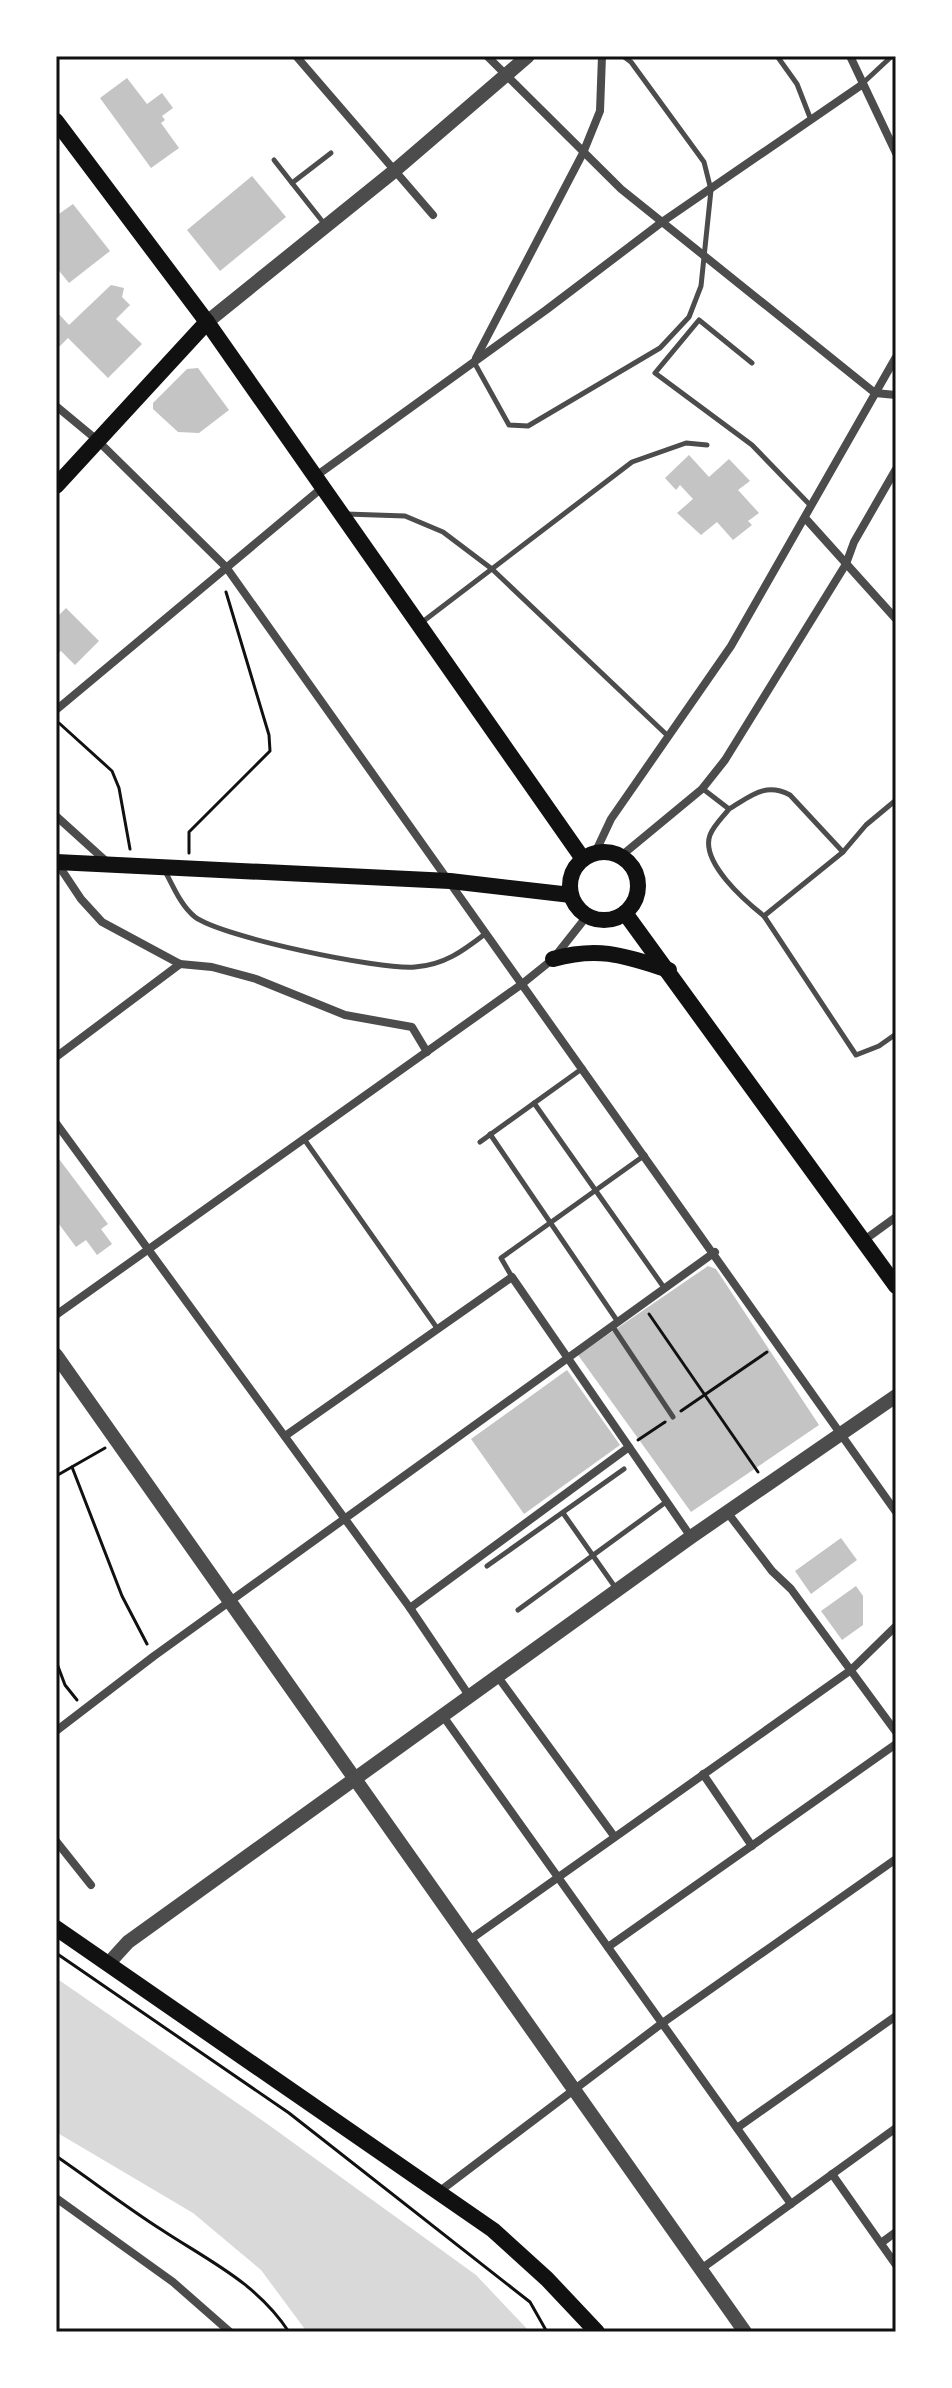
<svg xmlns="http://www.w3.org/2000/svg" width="952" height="2388" font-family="Cabin,sans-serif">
  <rect width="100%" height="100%" fill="#fff"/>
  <polygon fill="#d9d9d9" points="56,1978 266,2123 476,2275 530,2332 307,2332 261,2270 193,2213 56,2132"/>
  <g fill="#c4c4c4">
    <polygon points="127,78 147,104 162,93 173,108 162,116 165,120 161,123 179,148 151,168 100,98"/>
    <polygon points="252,176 286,217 220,271 187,230"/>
    <polygon points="73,204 110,251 69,283 56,267 56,216"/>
    <polygon points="111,285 124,288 122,297 130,305 116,319 142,344 108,378 68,338 56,350 56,311 69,325"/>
    <polygon points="198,368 229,410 199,433 178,432 153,409 153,403 187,369"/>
    <polygon points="689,455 709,477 729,459 750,481 738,490 759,513 748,521 752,525 733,540 717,522 701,535 677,513 693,499 680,485 676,490 665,478"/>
    <polygon points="66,608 99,641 75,665 61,651 56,655 56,618"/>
    <polygon points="56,1155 108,1224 101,1229 112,1244 97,1255 86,1240 76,1247 56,1220"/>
    <polygon points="708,1266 716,1269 819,1425 691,1512 578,1355"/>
    <polygon points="567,1370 620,1445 524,1514 471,1439"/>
    <polygon points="841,1538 857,1560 811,1594 795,1571"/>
    <polygon points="856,1586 863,1596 863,1625 842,1640 821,1611"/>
  </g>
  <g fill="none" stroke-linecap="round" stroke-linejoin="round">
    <g stroke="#111" stroke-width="3">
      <polyline points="59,723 112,771 119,788 130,849"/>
      <polyline points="189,853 189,832 270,751 269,735 226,592"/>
      <polyline points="649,1314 758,1472"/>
      <polyline points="681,1411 767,1352"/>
      <polyline points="638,1440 665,1422"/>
      <polyline points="72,1467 122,1596 147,1644"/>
      <polyline points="56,1476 105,1448"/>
      <polyline points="56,1661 65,1685 77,1700"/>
      <polyline points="56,1953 289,2113 530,2302 547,2332"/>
      <path d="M56 2156C91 2180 126 2207 162 2230 209 2261 257 2283 289 2332"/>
    </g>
    <g stroke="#4c4c4c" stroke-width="5">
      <polyline points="777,56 797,84 811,120"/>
      <polyline points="863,83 892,56"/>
      <polyline points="274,160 292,183"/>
      <polyline points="326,226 292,183 331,153"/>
      <polyline points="474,362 509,425 528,426 660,348 689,317 701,286 711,190 704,162 631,62 623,56"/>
      <polyline points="752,363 699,320 655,373 752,445 811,506"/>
      <polyline points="346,514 405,516 443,532 492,569 669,737"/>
      <polyline points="421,623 632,462 686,443 707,445"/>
      <path d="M703 789 729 809C723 817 714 825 710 835 700 862 745 901 764 916L843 852 790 795C765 782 751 796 729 809"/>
      <polyline points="843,852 866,825 896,800"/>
      <path d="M165 871C173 886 181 906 195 917 222 937 379 970 415 967 444 965 463 951 485 934"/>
      <polyline points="764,916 856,1055 879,1046 896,1034"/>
      <polyline points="534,1103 665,1289"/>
      <polyline points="490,1134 618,1322"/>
      <polyline points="304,1139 437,1328"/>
      <polyline points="480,1142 583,1068"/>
      <polyline points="512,1277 501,1258 645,1155"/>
      <polyline points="613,1327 673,1417"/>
      <polyline points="563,1513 615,1587"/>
      <polyline points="487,1566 624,1469"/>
      <polyline points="518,1610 666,1502"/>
    </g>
    <g stroke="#4c4c4c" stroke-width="8">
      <polyline points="296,56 433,215"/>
      <polyline points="487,56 621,189 875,393 896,395"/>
      <polyline points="850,56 896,153"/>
      <polyline points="476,358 583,153 600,111 602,56"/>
      <polyline points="56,406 97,440 226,567 896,1512"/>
      <polyline points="316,476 546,310 662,222 863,84"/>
      <polyline points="806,519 896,619"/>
      <polyline points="56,710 323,487"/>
      <polyline points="56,816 108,863"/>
      <polyline points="595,853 611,819 731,646 896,357"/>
      <polyline points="621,856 702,789 725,760 846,564 854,542 896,469"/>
      <polyline points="57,863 81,899 102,922 180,964 212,967 256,979 345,1015 412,1027 427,1052"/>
      <polyline points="56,1057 180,964"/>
      <polyline points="56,1123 410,1608 470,1697"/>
      <polyline points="863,1241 896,1217"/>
      <polyline points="56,1315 522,984 553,959 587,916"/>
      <polyline points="285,1436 512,1277 691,1537"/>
      <polyline points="727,1512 772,1571 791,1589 896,1732"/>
      <polyline points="410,1608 629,1447"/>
      <polyline points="498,1677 614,1836"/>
      <polyline points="443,1716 791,2204"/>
      <polyline points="56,1731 154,1656 715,1252"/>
      <polyline points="703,1774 752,1846"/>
      <polyline points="56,1841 91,1885"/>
      <polyline points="471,1939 851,1670 896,1626"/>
      <polyline points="608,1947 896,1744"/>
      <polyline points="737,2128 896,2016"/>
      <polyline points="832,2174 896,2265"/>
      <polyline points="440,2191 661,2024 896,1859"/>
      <polyline points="56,2198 173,2282 230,2332"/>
      <polyline points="881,2243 896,2232"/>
      <polyline points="701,2269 896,2128"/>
    </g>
    <g stroke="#4c4c4c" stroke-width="14">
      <polyline points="207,322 393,172 528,56"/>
      <polyline points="56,1355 745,2332"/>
      <polyline points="108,1964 128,1942 691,1537 896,1396"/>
    </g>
    <g stroke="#111" stroke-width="16">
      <polyline points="56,486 207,322"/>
      <polyline points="56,862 450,881 571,895"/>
      <polyline points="56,1928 493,2230 547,2279 597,2332"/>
    </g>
    <g stroke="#111" stroke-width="16">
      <polyline points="56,121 207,322 583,859"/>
      <circle cx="604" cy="886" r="34"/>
      <polyline points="625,913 896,1286"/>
      <path d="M553 959C600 946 625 956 669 970"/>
    </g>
  </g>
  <rect width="952" height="2388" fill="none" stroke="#ffffff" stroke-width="116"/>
  <rect x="58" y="58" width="836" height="2272" fill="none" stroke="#111" stroke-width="3"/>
</svg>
